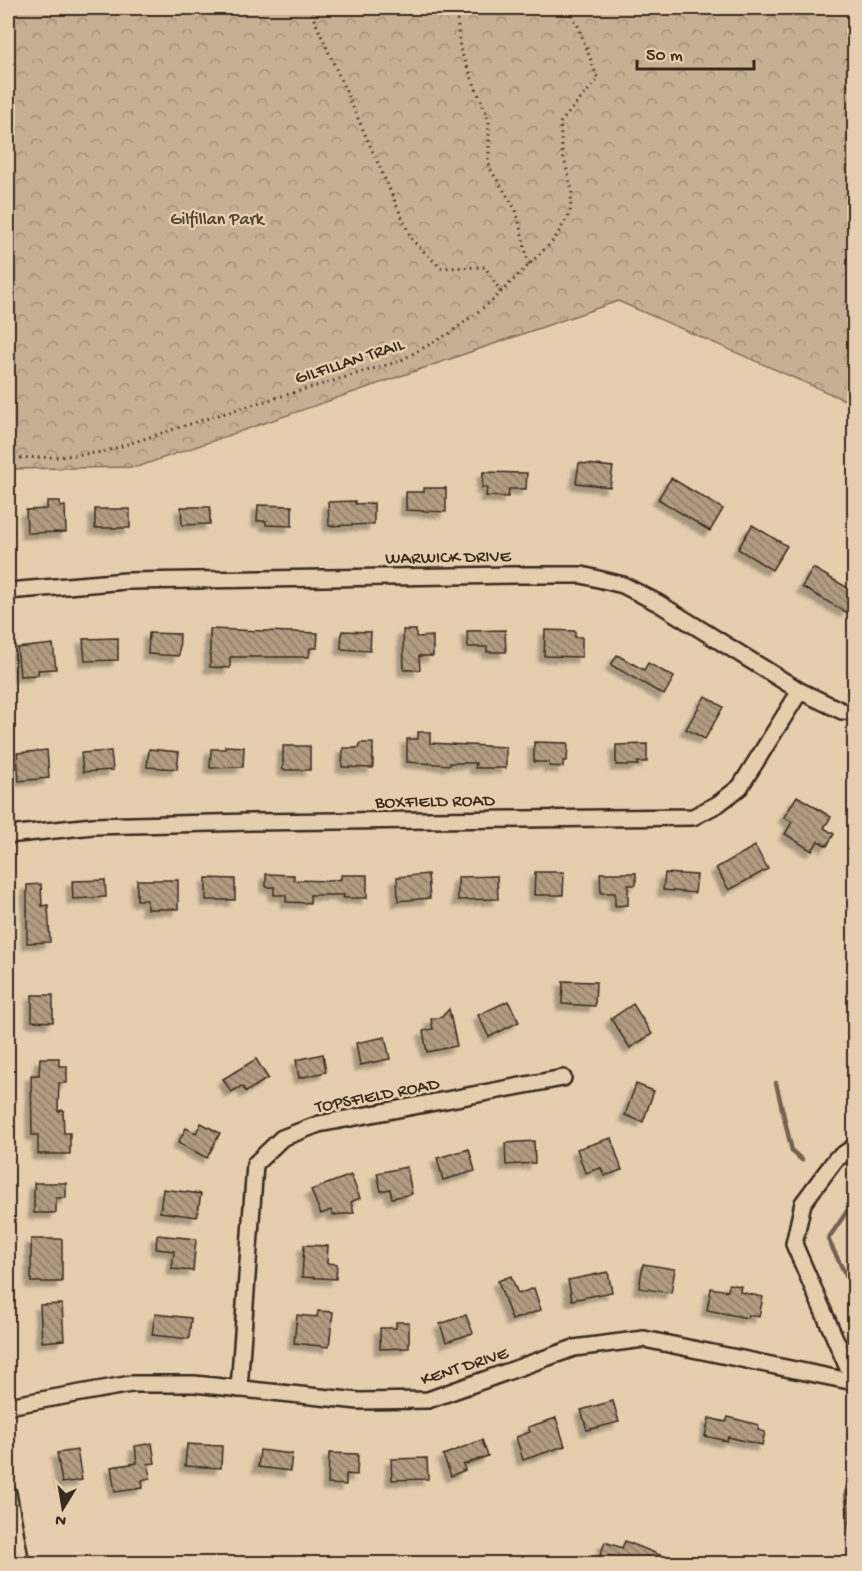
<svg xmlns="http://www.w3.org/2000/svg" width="862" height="1571" font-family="'Gochi Hand',sans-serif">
  <defs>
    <pattern id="forest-crowns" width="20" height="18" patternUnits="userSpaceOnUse" patternTransform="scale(1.5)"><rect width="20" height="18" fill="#c6b094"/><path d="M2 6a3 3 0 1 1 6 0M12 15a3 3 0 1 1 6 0" fill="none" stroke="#a28f78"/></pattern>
    <pattern id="building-back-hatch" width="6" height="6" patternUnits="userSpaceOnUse" patternTransform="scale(1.5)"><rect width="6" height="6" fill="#b19b81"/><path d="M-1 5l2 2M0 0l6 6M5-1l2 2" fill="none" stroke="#917f69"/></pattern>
    <filter id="shadow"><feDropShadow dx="-5.5" dy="5.5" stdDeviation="1.5" flood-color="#0004"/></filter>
  </defs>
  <rect width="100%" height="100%" fill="#e5ceae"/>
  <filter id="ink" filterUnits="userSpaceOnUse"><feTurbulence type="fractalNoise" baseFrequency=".0167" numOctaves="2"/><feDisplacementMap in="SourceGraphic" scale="12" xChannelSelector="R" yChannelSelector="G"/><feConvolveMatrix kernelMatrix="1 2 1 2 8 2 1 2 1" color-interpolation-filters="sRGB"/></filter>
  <g filter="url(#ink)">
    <polygon fill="url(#forest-crowns)" stroke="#806d59" stroke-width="1.5" points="8,8 849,8 854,24 854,404 618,301 137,467 8,469"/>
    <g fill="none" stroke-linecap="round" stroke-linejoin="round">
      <g stroke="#75624f" stroke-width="4.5">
        <polyline points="776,1083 792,1151 802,1160"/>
        <polyline points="849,1175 854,1176"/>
        <polyline points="854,1201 828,1239 854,1292"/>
        <polyline points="854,1456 846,1494 854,1550"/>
      </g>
    </g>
    <g fill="url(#building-back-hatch)" stroke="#3b2a1e" stroke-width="1.5" filter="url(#shadow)">
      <polygon points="579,463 613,467 610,487 576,483"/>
      <polygon points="483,472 527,473 526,489 509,489 508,497 486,496 487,488 482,488"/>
      <polygon points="671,478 723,509 710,531 658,499"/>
      <polygon points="424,488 446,488 446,512 406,510 406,492 424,492"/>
      <polygon points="47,501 60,501 60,507 65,506 66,532 27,533 26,510 47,509"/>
      <polygon points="355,501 355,504 374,503 374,524 329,526 328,502"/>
      <polygon points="258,505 292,506 292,526 266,525 266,521 257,521"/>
      <polygon points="181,507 210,507 210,524 182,525"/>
      <rect x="95" y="509" width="35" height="19"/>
      <polygon points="752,525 787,546 772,570 738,549"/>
      <polygon points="813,568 855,592 855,597 846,612 802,587"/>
      <polygon points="210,629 318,633 317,648 310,648 309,657 230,657 230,668 210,667"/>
      <polygon points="403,630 416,630 416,637 433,636 433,656 419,656 420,670 404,670"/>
      <polygon points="505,630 506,652 487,652 487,647 468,647 467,631"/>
      <polygon points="545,630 575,631 575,637 582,637 582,657 544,656"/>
      <polygon points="342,631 371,632 370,651 341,649"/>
      <polygon points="149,633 180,634 179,656 148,654"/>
      <polygon points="118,638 118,660 85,661 83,639"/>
      <polygon points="53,644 56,669 38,670 38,675 20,676 17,648"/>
      <polygon points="617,655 644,670 648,663 674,677 664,695 611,665"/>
      <polygon points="705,696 723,707 705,739 686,729"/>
      <polygon points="418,732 430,732 430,743 506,747 506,768 475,768 476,763 450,763 450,765 407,762 407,739 418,739"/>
      <polygon points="534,742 568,743 567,761 563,761 563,767 549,766 549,762 534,762"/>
      <polygon points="360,743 373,743 373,768 342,767 343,748 359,748"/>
      <polygon points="647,744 647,762 638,762 638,765 616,765 616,745"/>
      <polygon points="225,746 244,747 243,767 210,768 211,749 225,749"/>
      <rect x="283" y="746" width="27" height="24"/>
      <polygon points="149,749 179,752 177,769 147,767"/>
      <polygon points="47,750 49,778 19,781 17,753"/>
      <polygon points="111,751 113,770 83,772 81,753"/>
      <polygon points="797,796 831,817 824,828 834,834 827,846 818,841 812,851 785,834 792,822 784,817"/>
      <polygon points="755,846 768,869 729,890 716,868"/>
      <polygon points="535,872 564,872 563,895 534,895"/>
      <polygon points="600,873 636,873 636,885 628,885 628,905 615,906 615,893 601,893"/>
      <polygon points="665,873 697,875 695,893 663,890"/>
      <polygon points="266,874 294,875 294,880 330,881 341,879 341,875 367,875 367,898 343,898 344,895 310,895 310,903 286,902 286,895 274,895 274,887 266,887"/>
      <polygon points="428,874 430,898 398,901 397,877"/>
      <polygon points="497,876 498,899 458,900 458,877"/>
      <polygon points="206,878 235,879 235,900 206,900"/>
      <polygon points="105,880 106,897 73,899 72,881"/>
      <polygon points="137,880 178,880 178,909 147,909 147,900 137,900"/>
      <polygon points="41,884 42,906 48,905 50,942 27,943 27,885"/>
      <polygon points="563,981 596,982 595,1006 562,1004"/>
      <polygon points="32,995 53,995 53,1022 32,1021"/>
      <polygon points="508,1001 519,1022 489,1037 478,1015"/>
      <polygon points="633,1004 652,1034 630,1048 611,1019"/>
      <polygon points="449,1009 457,1046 427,1052 423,1031 433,1029 431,1019 442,1017"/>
      <polygon points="385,1037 390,1059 360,1065 356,1043"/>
      <polygon points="323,1054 326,1072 299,1078 296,1060"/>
      <polygon points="40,1058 59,1058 59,1066 67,1066 67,1083 59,1083 58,1111 63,1110 64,1133 70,1133 70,1154 38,1154 38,1135 32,1135 31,1075 39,1075"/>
      <polygon points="256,1059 268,1078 246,1092 242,1086 231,1092 223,1079"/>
      <polygon points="636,1084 654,1091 643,1122 625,1115"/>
      <polygon points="201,1123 220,1133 207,1158 178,1143 186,1128 196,1133"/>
      <polygon points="611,1138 622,1170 604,1176 601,1168 585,1173 577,1149"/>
      <polygon points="534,1141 535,1163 506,1165 505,1143"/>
      <polygon points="469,1149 475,1171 443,1180 437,1158"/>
      <polygon points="407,1167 412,1194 392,1198 390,1189 381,1191 377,1173"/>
      <polygon points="351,1175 360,1198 351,1202 354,1213 333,1215 331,1210 321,1214 311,1190"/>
      <polygon points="34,1183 66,1183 66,1198 56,1198 56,1213 34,1213"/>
      <polygon points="163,1189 201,1194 197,1217 160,1212"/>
      <polygon points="157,1235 196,1239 193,1271 172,1269 174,1251 156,1249"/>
      <rect x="31" y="1239" width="31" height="43"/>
      <polygon points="304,1245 328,1246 327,1263 337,1264 336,1279 302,1277"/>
      <polygon points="643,1264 675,1269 671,1293 639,1288"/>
      <polygon points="608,1272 612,1292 572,1300 568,1280"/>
      <polygon points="511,1276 518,1294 534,1288 541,1310 512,1320 498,1281"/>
      <polygon points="729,1284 741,1286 740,1292 763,1297 759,1317 748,1315 748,1318 707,1310 711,1288 728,1291"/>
      <polygon points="62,1304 64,1340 42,1342 40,1305"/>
      <polygon points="318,1311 333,1312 329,1347 294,1343 297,1315 317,1317"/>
      <polygon points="155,1314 191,1318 189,1339 152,1335"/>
      <polygon points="466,1315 473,1333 446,1342 440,1324"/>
      <polygon points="396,1322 409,1322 409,1348 380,1349 380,1328 396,1328"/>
      <polygon points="613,1401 619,1422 587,1430 581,1410"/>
      <polygon points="728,1417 759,1425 758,1430 765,1432 762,1445 728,1437 727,1441 705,1436 709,1418 726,1422"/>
      <polygon points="556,1418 565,1446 523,1460 516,1437 530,1432 528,1427"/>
      <polygon points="482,1440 488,1456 463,1465 465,1470 451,1476 443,1455"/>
      <polygon points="152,1443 155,1463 148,1464 150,1478 142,1480 143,1488 115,1492 111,1467 137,1463 135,1446"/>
      <polygon points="187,1444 222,1446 221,1468 185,1466"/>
      <polygon points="77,1450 82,1480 62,1483 57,1453"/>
      <polygon points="260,1450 292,1454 290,1471 258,1467"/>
      <polygon points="329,1453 358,1454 357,1475 346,1474 346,1485 328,1484"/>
      <polygon points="427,1458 428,1479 392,1480 391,1459"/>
      <polygon points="625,1541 680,1563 617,1563 600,1556 605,1542 622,1548"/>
    </g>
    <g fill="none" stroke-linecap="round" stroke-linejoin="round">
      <g stroke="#3b2a1e" stroke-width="20">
        <g id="minor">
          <polyline points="8,591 126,581 514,575 582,575 623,585 658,603 800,691 842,711 854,712"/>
          <polyline points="8,835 93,826 251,822 693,817 718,804 740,787 800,691"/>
          <polyline points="854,1382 794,1244 803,1203 836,1159 854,1147"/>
          <polyline points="239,1389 255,1164 282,1138 319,1124 563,1078"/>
          <polyline points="8,1406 131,1384 194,1384 359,1401 428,1400 574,1348 644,1339 854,1382"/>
          <polyline points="8,1493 21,1564"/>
        </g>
      </g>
      <g stroke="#3b2a1e" stroke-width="3" stroke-dasharray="1.5 4.5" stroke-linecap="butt">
        <polyline points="309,8 412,240 441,268 485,267 501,292"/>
        <polyline points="456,8 460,49 489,120 489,167 516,210 529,265"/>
        <polyline points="8,458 56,457 103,452 218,415 400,361 450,333 492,301 554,240 570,213 572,190 562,151 560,123 598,79 578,26 568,8"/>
      </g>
      <use href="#minor" stroke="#e5ceae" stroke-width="15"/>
    </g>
  </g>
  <g text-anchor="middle" stroke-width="5" stroke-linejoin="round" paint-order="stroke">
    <g font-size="18" fill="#503e30" stroke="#e5ceae">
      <text x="217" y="224">Gilfillan Park</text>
    </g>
    <g font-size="18" fill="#3b2a1e" stroke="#e5ceae">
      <text transform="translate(349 360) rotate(-18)" y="6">GILFILLAN TRAIL</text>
      <text transform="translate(448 556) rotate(-1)" y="6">WARWICK DRIVE</text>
      <text transform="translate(435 800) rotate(-1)" y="6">BOXFIELD ROAD</text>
      <text transform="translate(377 1094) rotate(-11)" y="6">TOPSFIELD ROAD</text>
      <text transform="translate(464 1365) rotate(-18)" y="6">KENT DRIVE</text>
    </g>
  </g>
  <rect width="862" height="1571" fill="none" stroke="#e5ceae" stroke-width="30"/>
  <rect x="15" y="15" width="832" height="1541" fill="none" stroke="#3b2a1e" stroke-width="2" filter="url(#ink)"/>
  <g transform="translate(63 1508) rotate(191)" stroke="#e5ceae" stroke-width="4.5" paint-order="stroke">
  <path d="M0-4.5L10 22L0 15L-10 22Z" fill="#3b2a1e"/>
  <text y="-9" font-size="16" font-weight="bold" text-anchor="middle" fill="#3b2a1e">N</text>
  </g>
  <path d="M637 60v9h117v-9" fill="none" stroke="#3b2a1e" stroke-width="3"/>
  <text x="646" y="60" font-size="18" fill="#3b2a1e" stroke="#e5ceae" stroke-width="4.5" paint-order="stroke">50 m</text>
</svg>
